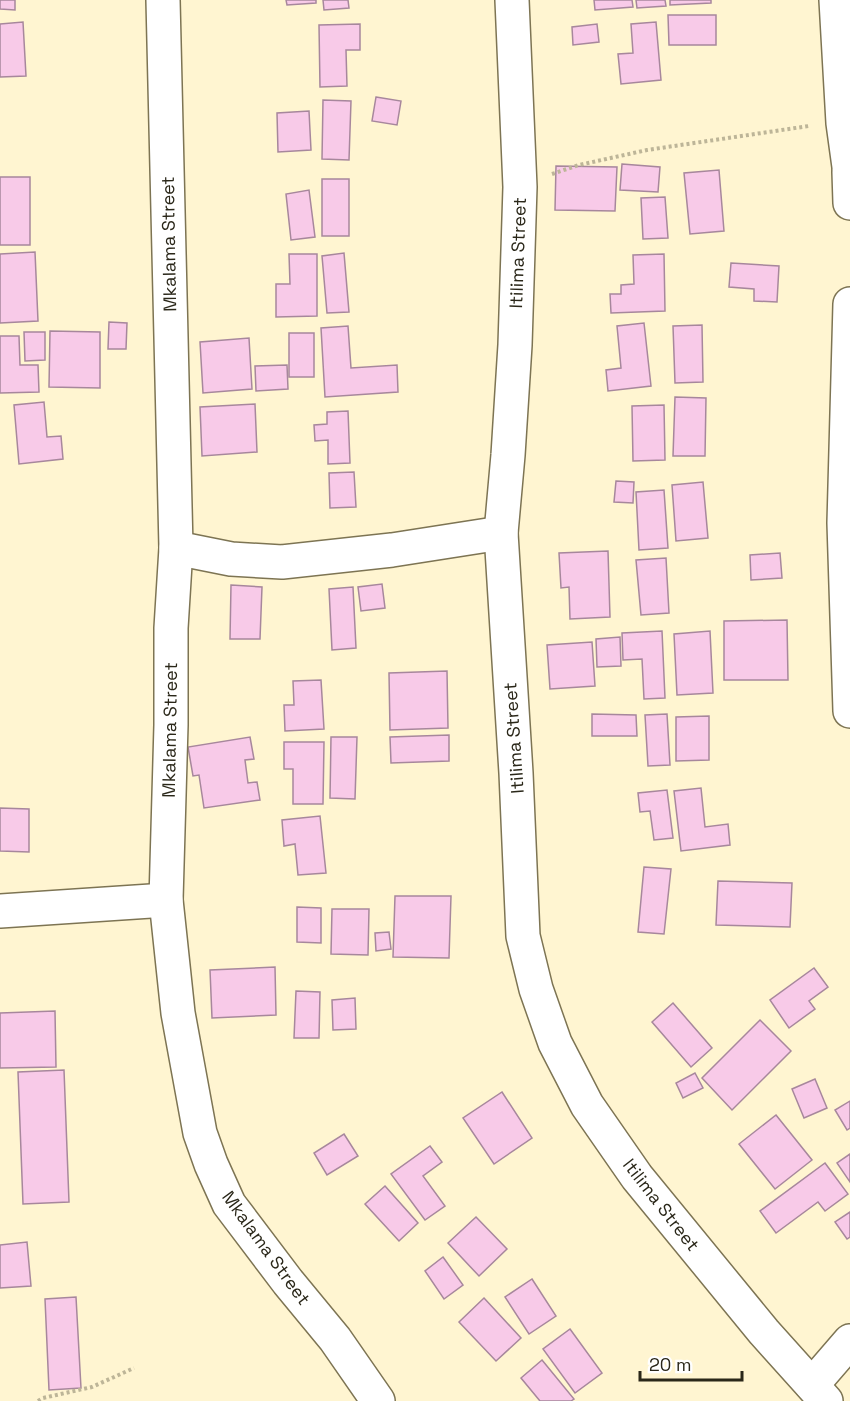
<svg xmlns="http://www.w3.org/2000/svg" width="850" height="1401" font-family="'Space Grotesk',sans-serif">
  <rect width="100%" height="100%" fill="#fff5d1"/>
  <g fill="#f8cae8" stroke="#a7879c" stroke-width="1.5">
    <polygon points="0,0 15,0 15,10 0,9"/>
    <polygon points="286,0 316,0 316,3 287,5"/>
    <polygon points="323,0 348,0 349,8 324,10"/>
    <polygon points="594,0 632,0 633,7 595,10"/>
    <polygon points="636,0 665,0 666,6 637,8"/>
    <polygon points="670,0 711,0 711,3 670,5"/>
    <polygon points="668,15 716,15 716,45 669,45"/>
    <polygon points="23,22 26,76 0,77 0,24"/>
    <polygon points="656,22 661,80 621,84 618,54 633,53 631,24"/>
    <polygon points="360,24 360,50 346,50 347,86 320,87 319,25"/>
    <polygon points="597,24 599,42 573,45 572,27"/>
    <polygon points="376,97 401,101 397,125 372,121"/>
    <polygon points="323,100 351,101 349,160 322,159"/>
    <polygon points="309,111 311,150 278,152 277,113"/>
    <polygon points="622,164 660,167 658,192 620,190"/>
    <polygon points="556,166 617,167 615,211 555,210"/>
    <polygon points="719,170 724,231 690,234 684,173"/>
    <rect x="0" y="177" width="30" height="68"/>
    <rect x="322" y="179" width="27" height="57"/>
    <polygon points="309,190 315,237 291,240 286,194"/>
    <polygon points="665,197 668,238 643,239 641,198"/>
    <polygon points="35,252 38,321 0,323 0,254"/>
    <polygon points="344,253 349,312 327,313 322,256"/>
    <polygon points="289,254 317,254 317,316 276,317 276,284 290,284"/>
    <polygon points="664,254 665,311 611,313 610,294 621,294 621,285 634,284 633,255"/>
    <polygon points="731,263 779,266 777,302 754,301 754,289 729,287"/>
    <polygon points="109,322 127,323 126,349 108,349"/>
    <polygon points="644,323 651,386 608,391 606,370 621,368 617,326"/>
    <polygon points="702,325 703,382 675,383 673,326"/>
    <polygon points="348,326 351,368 397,365 398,392 325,397 321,328"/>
    <polygon points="50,331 100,332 100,388 49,387"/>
    <polygon points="24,332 45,332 45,360 25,361"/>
    <rect x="289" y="333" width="25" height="44"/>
    <polygon points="0,336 19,336 20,365 38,365 39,392 0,393"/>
    <polygon points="249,338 252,389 203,393 200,342"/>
    <polygon points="287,365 288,389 256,391 255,366"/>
    <polygon points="675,397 706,398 705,456 673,456"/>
    <polygon points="44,402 47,437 61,436 63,459 19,464 14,405"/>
    <polygon points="255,404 257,452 202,456 200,407"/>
    <polygon points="664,405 665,460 633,461 632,406"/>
    <polygon points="348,411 350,463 328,464 328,440 315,441 314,425 327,424 327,412"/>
    <polygon points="354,472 356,507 330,508 329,473"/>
    <polygon points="616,481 634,482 633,503 614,502"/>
    <polygon points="703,482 708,538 676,541 672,485"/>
    <polygon points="664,490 668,548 639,550 636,492"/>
    <polygon points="608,551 610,617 570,619 569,587 561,588 559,553"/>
    <polygon points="780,553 782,578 751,580 750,555"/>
    <polygon points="666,558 669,613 641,615 636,560"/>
    <polygon points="382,584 385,608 361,611 358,587"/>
    <polygon points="231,585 262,587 260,639 230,639"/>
    <polygon points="353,587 356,648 332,650 329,589"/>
    <polygon points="787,620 788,680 724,680 724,621"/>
    <polygon points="662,631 665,698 644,699 642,659 623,660 622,633"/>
    <polygon points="710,631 713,693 677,695 674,634"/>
    <polygon points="620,637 621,666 597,667 596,639"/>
    <polygon points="592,642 595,686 550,689 547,645"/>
    <polygon points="447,671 448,728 390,730 389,673"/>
    <polygon points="321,680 324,729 285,731 284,705 294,705 293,681"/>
    <polygon points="592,714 636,715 637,736 592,736"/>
    <polygon points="667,714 670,765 648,766 645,715"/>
    <polygon points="709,716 709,760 676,761 676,717"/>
    <polygon points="449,735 449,761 391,763 390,737"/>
    <polygon points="250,737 254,759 245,760 248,783 257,782 260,800 204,808 199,775 193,776 188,747"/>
    <polygon points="331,737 357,737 355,799 330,798"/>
    <polygon points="284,742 324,742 323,804 293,804 293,769 284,769"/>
    <polygon points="701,788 705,827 728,824 730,845 681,851 674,791"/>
    <polygon points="667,790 673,838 654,840 650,811 640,812 638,793"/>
    <polygon points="0,808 29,809 29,852 0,851"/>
    <polygon points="320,816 326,873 298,875 295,844 284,846 282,820"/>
    <polygon points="644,867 671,869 664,934 638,932"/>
    <polygon points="718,881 792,883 790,927 716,925"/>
    <polygon points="395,896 451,896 449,958 393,957"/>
    <polygon points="297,907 321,908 321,943 297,942"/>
    <polygon points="332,909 369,909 368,955 331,954"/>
    <polygon points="389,932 391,949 376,951 375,933"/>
    <polygon points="275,967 276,1015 212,1018 210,970"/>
    <polygon points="814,968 828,987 809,1001 815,1009 789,1028 770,1000"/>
    <polygon points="296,991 320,992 319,1038 294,1038"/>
    <polygon points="355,998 356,1029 333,1030 332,1000"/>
    <polygon points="673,1003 712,1048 691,1067 652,1022"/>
    <polygon points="55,1011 56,1067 0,1068 0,1013"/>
    <polygon points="760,1020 791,1051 732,1110 702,1078"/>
    <polygon points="64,1070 69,1202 23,1204 18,1072"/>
    <polygon points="695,1073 703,1088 683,1098 676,1083"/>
    <polygon points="815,1079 827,1108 804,1118 792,1089"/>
    <polygon points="502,1092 532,1138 494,1164 463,1118"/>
    <polygon points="850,1101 850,1128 847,1130 835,1110"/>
    <polygon points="776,1115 812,1160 775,1189 739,1144"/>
    <polygon points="344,1134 358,1156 327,1175 314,1153"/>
    <polygon points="430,1146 442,1162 423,1176 445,1206 425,1220 391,1174"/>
    <polygon points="850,1154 850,1182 837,1163"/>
    <polygon points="825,1163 848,1194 825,1211 818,1202 776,1233 760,1211"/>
    <polygon points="385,1186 418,1223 399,1241 365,1204"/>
    <polygon points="850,1212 850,1237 847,1239 835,1222"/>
    <polygon points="476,1217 507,1249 479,1276 448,1243"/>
    <polygon points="27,1242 31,1286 0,1288 0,1245"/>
    <polygon points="443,1257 463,1285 444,1299 425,1271"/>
    <polygon points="532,1279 556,1316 529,1334 505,1297"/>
    <polygon points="76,1297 81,1388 49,1390 45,1299"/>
    <polygon points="484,1298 521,1338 496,1361 459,1322"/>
    <polygon points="570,1329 602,1373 575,1393 543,1349"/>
    <polygon points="542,1360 574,1399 571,1401 540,1401 521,1378"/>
  </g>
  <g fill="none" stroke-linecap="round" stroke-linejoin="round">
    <g stroke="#7d7453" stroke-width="36">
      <g id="minor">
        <polyline points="163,0 176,548 171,628 171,725 166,900 178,1013 200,1133 211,1164 229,1204 288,1282 335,1339 378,1401"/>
        <polyline points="512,0 520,187 515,345 508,455 501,533 516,773 523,936 536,989 555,1043 587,1105 637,1177 764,1332 826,1401"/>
        <polyline points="836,0 843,123 850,174"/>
        <polyline points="849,172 850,203"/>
        <polyline points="850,304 844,523 850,711"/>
        <polyline points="176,548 231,559 282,562 392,550 501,533"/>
        <polyline points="0,911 166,900"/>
        <polyline points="812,1385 850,1341"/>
      </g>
    </g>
    <g stroke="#bdb598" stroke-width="4" stroke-dasharray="3 3" stroke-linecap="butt">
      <polyline points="552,174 579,165 647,150 809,126"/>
      <polyline points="38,1401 43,1398 92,1387 134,1368"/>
    </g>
    <use href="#minor" stroke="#fff" stroke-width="33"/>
  </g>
  <g text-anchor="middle" stroke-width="4.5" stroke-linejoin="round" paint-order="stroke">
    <g font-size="18" fill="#2a2719" stroke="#fff">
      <text transform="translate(169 244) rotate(-91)" y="6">Mkalama Street</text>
      <text transform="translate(518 253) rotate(-88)" y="6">Itilima Street</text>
      <text transform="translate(170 730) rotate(-89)" y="6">Mkalama Street</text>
      <text transform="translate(514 738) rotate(-94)" y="6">Itilima Street</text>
      <text transform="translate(661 1205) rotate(52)" y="6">Itilima Street</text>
      <text transform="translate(266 1248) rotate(54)" y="6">Mkalama Street</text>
    </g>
  </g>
  <path d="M640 1371v9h102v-9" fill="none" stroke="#2a2719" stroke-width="3"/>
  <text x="649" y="1371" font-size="18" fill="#2a2719" stroke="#ffffff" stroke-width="4.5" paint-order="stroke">20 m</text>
</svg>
